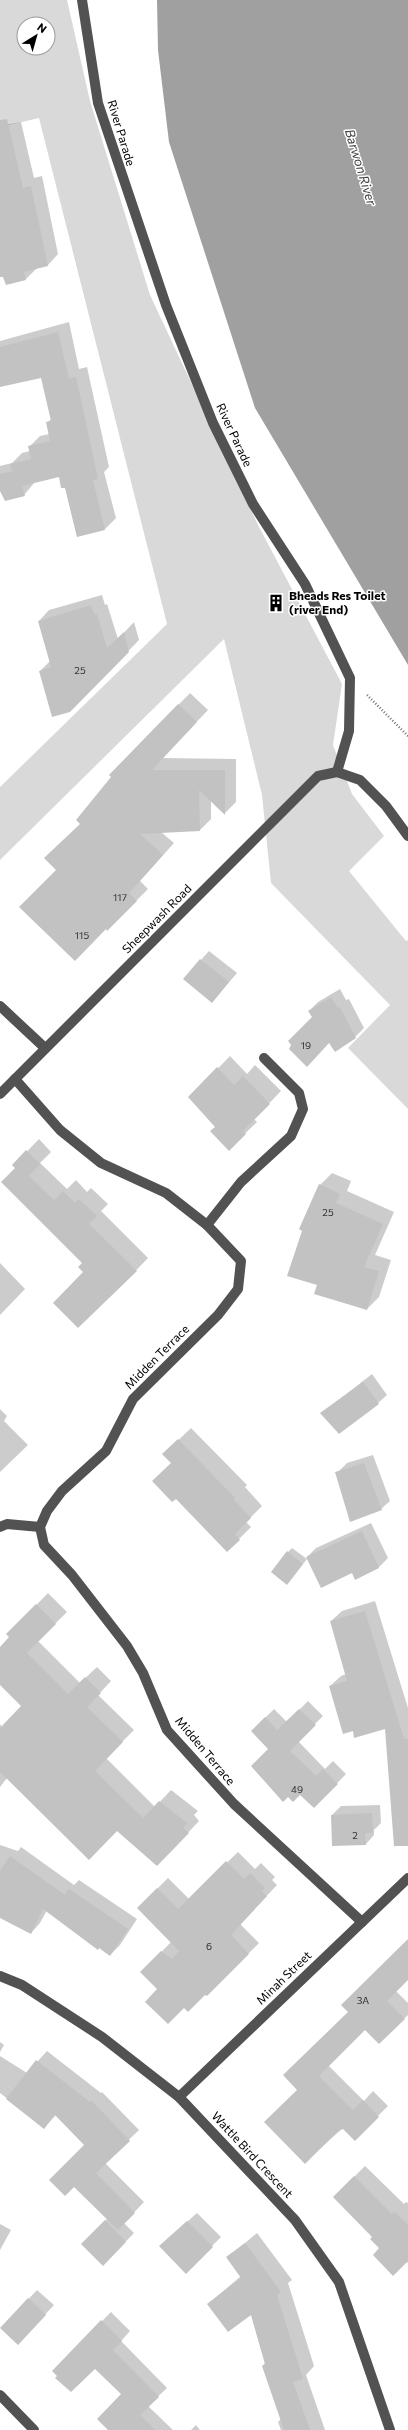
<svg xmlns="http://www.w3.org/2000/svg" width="408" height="2430" font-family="Commissioner,sans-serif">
  <rect width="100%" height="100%" fill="#fff"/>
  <path fill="#d9d9d9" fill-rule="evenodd" d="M0 0H67L90 101 150 295 258 525 342 684 333 745 352 794 384 836 349 871 406 941 408 940V1109L348 1048 390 1005 271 883 262 795 224 639 0 860V787L167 624 39 118 0 127ZM24 24H48V48H24Z"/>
  <polygon fill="#a0a0a0" points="157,0 408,0 408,665 255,408 169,142 158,50"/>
  <g fill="#0003">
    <polygon points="21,122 34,178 42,176 58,254 48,265 37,268 26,279 0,276 0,129 4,125"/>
    <polygon points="69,322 79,369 87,367 109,467 104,472 116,518 105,529 77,536 65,486 59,476 35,482 24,495 0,490 0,466 12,463 22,453 30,451 29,447 40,436 49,434 47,423 52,418 42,377 0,386 0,341"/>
    <polygon points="102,595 105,605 107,604 118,639 134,622 139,640 70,711 40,671 50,661 39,621 49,610"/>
    <polygon points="190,693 208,710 162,758 236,759 236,802 225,813 211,800 211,819 200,830 161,832 174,843 140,881 148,889 107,930 57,870 81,823 112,777 110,775"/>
    <polygon points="209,951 237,973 212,1002 184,979"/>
    <polygon points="340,989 346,1000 349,999 364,1028 355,1037 293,1045 313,1017 309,1011 318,1002"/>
    <polygon points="230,1056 247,1074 255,1065 281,1091 254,1119 257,1122 229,1149 216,1126 190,1097"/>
    <polygon points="39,1139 51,1152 40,1163 67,1189 76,1180 87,1192 91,1188 108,1204 101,1211 148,1258 119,1288 84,1272 83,1263 14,1165"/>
    <polygon points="332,1173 351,1181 347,1191 394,1212 375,1255 391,1260 379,1297 367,1309 318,1285 303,1230 320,1185"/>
    <polygon points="0,1263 25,1289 0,1315"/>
    <polygon points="372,1374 387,1395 378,1403 322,1413"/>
    <polygon points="0,1409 7,1416 4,1421 28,1445 0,1472"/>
    <polygon points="191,1428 247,1485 245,1487 262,1506 246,1522 251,1527 227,1551 172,1463 164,1454"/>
    <polygon points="373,1455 390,1501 381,1509 338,1472 347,1463"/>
    <polygon points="371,1523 388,1558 379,1567 355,1578 353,1572 307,1557 316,1548"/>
    <polygon points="292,1548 307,1559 291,1579 288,1552"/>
    <polygon points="48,1593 67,1612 38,1641 80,1683 97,1667 111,1681 98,1695 134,1730 106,1758 155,1807 171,1790 198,1811 194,1815 199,1821 169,1853 7,1778 0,1787 0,1724 2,1727 23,1706 0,1684 0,1648 11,1637 8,1634"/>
    <polygon points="375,1601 408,1708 408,1812 386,1728 353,1730 330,1686 341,1676 346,1674 331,1621 342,1611"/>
    <polygon points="308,1701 323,1716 298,1741 325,1769 333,1761 346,1774 314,1807 270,1749 252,1731 274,1709 287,1722"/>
    <polygon points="380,1805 381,1823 374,1830 374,1835 366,1844 332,1815 341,1806"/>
    <polygon points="0,1845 18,1851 21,1847 74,1885 79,1880 137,1919 120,1945 110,1955 47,1910 40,1923 31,1933 0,1917"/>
    <polygon points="238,1852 255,1869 261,1863 275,1877 272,1880 277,1885 240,1924 259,1943 207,1995 205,1994 184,2007 159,1989 142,1972 171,1942 138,1908 168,1878 189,1899"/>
    <polygon points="408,1940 408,1979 396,1991 408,2003 408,2015 379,2043 365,2028 328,2065 364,2101 373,2091 388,2106 355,2139 343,2128 305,2162 299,2090 349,2012"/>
    <polygon points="0,2042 4,2045 0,2052"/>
    <polygon points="47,2051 101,2093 102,2092 139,2130 105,2163 144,2202 124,2223 134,2233 103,2265 82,2244 108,2218 86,2145 56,2115 44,2127 0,2093 0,2056 27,2073"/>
    <polygon points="365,2166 404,2204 406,2202 408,2203 408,2263 381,2248 373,2237 334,2197"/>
    <polygon points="197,2213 221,2237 186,2272 169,2238"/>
    <polygon points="0,2224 11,2230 0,2250"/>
    <polygon points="257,2233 292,2280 288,2283 314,2366 306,2375 325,2430 281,2430 278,2422 281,2419 263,2366 265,2363 251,2314 208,2304 241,2276 227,2258"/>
    <polygon points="37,2290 54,2305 26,2335 1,2328"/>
    <polygon points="111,2312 130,2331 121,2341 167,2388 148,2406 173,2430 110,2430 122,2394 95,2368 58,2376 53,2371"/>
    <polygon points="196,2425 200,2430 191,2430"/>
  </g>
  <g fill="#c2c2c2">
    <polygon points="7,119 23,188 31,186 48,266 24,272 26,280 6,285 3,277 0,277 0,120"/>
    <polygon points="58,332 69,379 76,377 98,479 93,480 105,530 77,537 65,488 61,488 59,477 22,486 25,496 5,501 0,491 0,474 12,471 10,464 31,459 28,446 50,441 46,422 51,421 41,378 0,387 0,347"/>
    <polygon points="91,605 94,615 97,614 107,648 124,632 129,652 70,712 52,717 39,671 51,667 38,621"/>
    <polygon points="178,704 197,722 152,770 225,770 225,815 199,790 200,831 140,834 163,855 129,893 137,901 107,931 106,929 75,961 19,907 56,870 44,858 80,824 76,820 111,777 109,775"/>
    <polygon points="200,959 229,982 212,1003 183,979"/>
    <polygon points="331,997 338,1008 340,1007 356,1038 335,1052 329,1043 307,1067 289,1049 291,1045 288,1041 312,1017 308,1011"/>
    <polygon points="217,1067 234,1085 243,1076 270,1104 243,1131 246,1134 229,1151 210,1131 215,1127 188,1097"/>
    <polygon points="26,1150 40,1164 29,1176 54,1200 63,1191 75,1203 79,1199 97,1216 89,1224 137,1271 78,1328 53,1303 83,1272 78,1267 82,1263 1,1182 15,1168 12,1165"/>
    <polygon points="319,1184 340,1194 336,1203 383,1224 364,1267 379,1271 367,1310 314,1294 317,1285 287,1276 302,1231 299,1229"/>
    <polygon points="363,1382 379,1404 339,1434 320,1413"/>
    <polygon points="178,1439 235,1498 234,1500 251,1518 235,1534 240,1540 227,1552 176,1499 172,1502 152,1481 171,1463 162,1454"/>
    <polygon points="364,1463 382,1510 350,1522 335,1472"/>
    <polygon points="362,1531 379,1568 355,1580 352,1573 321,1588 306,1557"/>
    <polygon points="287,1551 303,1564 287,1585 271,1572"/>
    <polygon points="36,1604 56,1624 27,1653 68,1694 85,1677 101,1693 87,1707 123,1742 95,1771 143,1818 159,1801 187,1823 183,1828 189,1833 157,1866 117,1831 89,1860 0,1772 0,1728 21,1706 0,1685 0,1647 9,1637 6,1634"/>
    <polygon points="365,1611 404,1739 408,1739 408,1846 394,1846 385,1729 354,1738 353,1731 343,1734 329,1686 347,1681 330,1621"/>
    <polygon points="299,1709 316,1725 290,1751 316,1776 323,1769 338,1784 314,1808 300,1795 293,1802 288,1797 283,1802 251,1766 268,1749 251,1731 265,1717 277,1730"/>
    <polygon points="372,1813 373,1833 365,1833 366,1845 332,1846 331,1815"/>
    <polygon points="10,1856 65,1895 69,1889 128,1929 110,1956 99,1948 98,1950 43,1909 31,1934 0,1918 0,1871"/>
    <polygon points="226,1861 244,1879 250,1873 265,1888 262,1891 267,1896 231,1935 249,1954 207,1996 205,1995 188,2012 184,2008 168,2024 145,2002 157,1989 140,1972 161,1951 172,1959 179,1951 137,1908 157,1888 178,1909"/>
    <polygon points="408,1939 408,1980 387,2001 405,2019 379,2044 365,2030 319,2076 353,2110 363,2100 379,2117 355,2141 343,2129 338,2131 305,2164 264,2122 297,2090 283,2075 348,2012 341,2005"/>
    <polygon points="36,2060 90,2102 92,2101 130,2141 96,2173 135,2213 118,2230 74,2187 65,2196 49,2180 84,2145 55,2115 44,2129 6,2099"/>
    <polygon points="354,2176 392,2214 395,2212 408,2225 408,2261 393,2276 373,2255 379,2248 370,2239 372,2237 333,2197"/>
    <polygon points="105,2220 126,2242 103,2266 81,2244"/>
    <polygon points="187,2221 213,2247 186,2274 159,2246"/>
    <polygon points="245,2243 281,2292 277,2295 303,2379 293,2382 310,2430 284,2430 262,2366 265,2364 251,2315 228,2332 207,2304 241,2278 226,2257"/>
    <polygon points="28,2298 46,2315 18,2345 0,2328"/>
    <polygon points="101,2320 122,2341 113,2350 159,2397 140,2415 155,2430 108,2430 97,2419 121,2394 95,2369 71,2392 55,2378 57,2376 52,2371"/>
  </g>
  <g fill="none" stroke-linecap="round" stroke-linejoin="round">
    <polyline stroke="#747474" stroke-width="2.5" stroke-dasharray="1 2" stroke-linecap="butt" points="367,695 408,736"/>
    <g stroke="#525252" stroke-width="10">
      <polyline points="82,0 98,103 166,305 213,423 253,504 305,584 350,678 349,731 337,772"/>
      <polyline points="337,772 360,780 386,806 408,836"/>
      <polyline points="0,1006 45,1048"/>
      <polyline points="15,1079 60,1130 101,1163 166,1193 207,1225 241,1261 238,1289 218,1315 133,1399 106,1451 62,1491 47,1511 40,1527 44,1545 72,1575 127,1646 143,1673 167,1730 234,1804 362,1922"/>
      <polyline points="0,1094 318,776 337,772"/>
      <polyline points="207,1225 241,1182 291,1136 303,1109 299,1093 264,1058"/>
      <polyline points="0,1527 7,1524 40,1527"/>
      <polyline points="0,1976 22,1985 102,2037 179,2097 295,2220 339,2282 390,2430"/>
      <polyline points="179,2097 408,1878"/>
      <polyline points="0,2395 34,2430"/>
    </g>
  </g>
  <defs>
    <g id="building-bare" transform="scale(1.38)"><path d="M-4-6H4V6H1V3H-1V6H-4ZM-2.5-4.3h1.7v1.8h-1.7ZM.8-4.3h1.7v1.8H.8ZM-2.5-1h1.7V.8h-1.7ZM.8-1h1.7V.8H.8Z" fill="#000" stroke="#fff" stroke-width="2.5" paint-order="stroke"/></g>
  </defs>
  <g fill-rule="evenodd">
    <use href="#building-bare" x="276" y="603"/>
  </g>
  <g text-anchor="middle" stroke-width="3" stroke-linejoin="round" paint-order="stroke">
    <g font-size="10" fill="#303030">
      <text x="80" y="674">25</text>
      <text x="120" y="901">117</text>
      <text x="82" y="939">115</text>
      <text x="306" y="1049">19</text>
      <text x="328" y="1216">25</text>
      <text x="297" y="1793">49</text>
      <text x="355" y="1839">2</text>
      <text x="209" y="1950">6</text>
      <text x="363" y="2004">3A</text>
    </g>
    <g font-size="12" fill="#000" stroke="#fff">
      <text transform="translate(121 133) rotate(73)" y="4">River Parade</text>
      <text transform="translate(234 435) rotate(65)" y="4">River Parade</text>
      <text transform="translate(157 919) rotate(-45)" y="4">Sheepwash Road</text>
      <text transform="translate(157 1357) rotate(-45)" y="4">Midden Terrace</text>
      <text transform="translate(205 1751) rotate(50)" y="4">Midden Terrace</text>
      <text transform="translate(284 1978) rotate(-44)" y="4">Minah Street</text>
      <text transform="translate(252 2155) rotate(47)" y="4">Wattle Bird Crescent</text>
    </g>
    <g font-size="12" font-weight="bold" fill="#000" stroke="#fff" text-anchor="start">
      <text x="289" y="600">Bheads Res Toilet<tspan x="289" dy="14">(river End)</tspan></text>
    </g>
    <g font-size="13" font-style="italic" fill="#414141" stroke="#fff">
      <text transform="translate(361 167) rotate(73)" y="5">Barwon River</text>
    </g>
  </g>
  <g transform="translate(36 36) rotate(37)"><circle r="19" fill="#ffffff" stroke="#999999"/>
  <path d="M0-3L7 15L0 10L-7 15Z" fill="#000000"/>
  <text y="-6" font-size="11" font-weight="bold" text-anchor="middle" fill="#000000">N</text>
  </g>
</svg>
